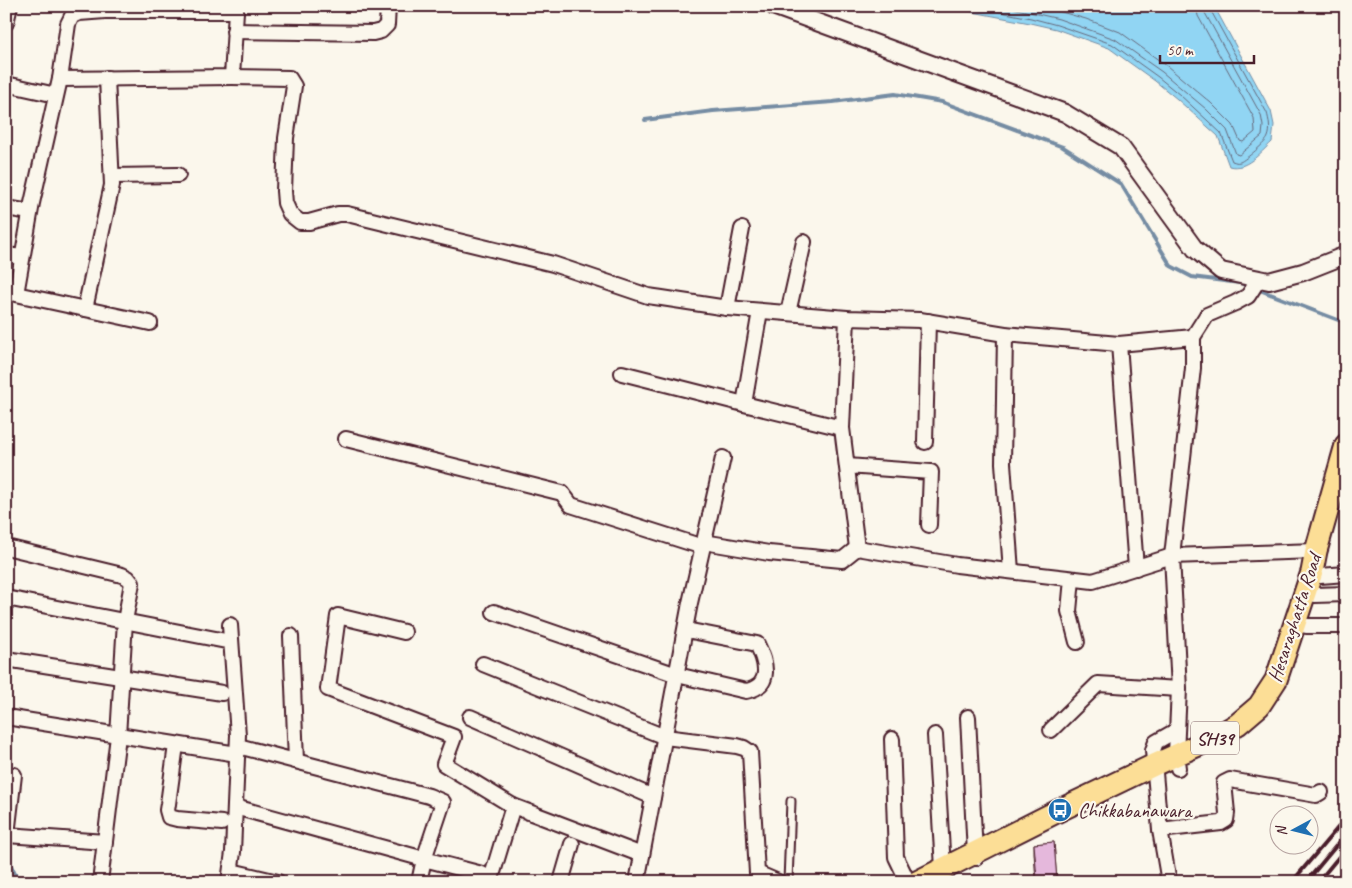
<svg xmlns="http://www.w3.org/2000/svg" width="1352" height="888" font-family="Caveat,sans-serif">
  <rect width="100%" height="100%" fill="#fbf7ec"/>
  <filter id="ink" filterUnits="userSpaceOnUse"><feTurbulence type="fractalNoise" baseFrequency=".02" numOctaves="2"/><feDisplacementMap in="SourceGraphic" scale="10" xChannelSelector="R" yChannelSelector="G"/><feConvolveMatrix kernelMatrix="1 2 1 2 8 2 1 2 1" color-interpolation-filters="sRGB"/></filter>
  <g filter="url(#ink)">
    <path fill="#91d5f3" stroke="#758ca3" d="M952 6H1214L1271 111 1274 125 1272 142C1260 153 1246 171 1229 166L1218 136 1177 99 1155 81 1109 48 1056 29 1030 23 962 10Z"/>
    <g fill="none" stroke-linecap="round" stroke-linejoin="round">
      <g stroke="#66687b" stroke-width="1">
        <path d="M970 6 1031 18 1057 25 1112 44 1158 77 1180 95 1221 133 1232 161C1236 162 1236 163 1240 162 1245 160 1267 142 1268 137 1271 130 1269 120 1267 113L1211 11 1210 6"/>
        <polyline points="1004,6 1059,19 1115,39 1162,72 1206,109 1227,130 1236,154 1239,155 1262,136 1263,126 1261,115 1205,13 1204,6"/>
        <polyline points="1040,6 1086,19 1120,32 1167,66 1211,103 1233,125 1240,141 1243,142 1255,132 1254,118 1198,16 1196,6"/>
      </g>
      <g stroke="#758ca3" stroke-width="4">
        <polyline points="645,120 713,111 833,102 895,94 942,102 1063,147 1121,184 1171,266 1192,277 1240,283 1250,287"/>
        <polyline points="1257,289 1346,323"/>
        <polyline points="6,856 19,882"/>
      </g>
      <g stroke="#4a1f2b" stroke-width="11">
        <polyline id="service" points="788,882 791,801"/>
      </g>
      <g stroke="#4a1f2b" stroke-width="18">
        <g id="minor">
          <polyline points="6,23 10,6"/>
          <polyline points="234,31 373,33 381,31 387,25 388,6"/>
          <polyline points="232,77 289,78 294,86 286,138 284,191 285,203 290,214 300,222 309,222 338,214 347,214 553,264 648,296 662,298 727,308 847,318 920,320 1005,334 1119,344 1193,337 1193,368 1172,556 1316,551"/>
          <polyline points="60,79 232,77 236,11"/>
          <polyline points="6,84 56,95"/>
          <polyline points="112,176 178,175"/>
          <polyline points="6,208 30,212"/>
          <polyline points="6,255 22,257"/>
          <polyline points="727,308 742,229"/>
          <polyline points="85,309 112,185 107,78"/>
          <polyline points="788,313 804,242"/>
          <polyline points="847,318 842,428 857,548 957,565 1093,581 1172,556 1179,689 1176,754 1178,768"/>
          <polyline points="150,323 16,294 32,203 60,79 68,24 72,16 79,13 105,11 236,11 236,6"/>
          <polyline points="1005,334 1003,463 1011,571"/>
          <polyline points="1193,337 1207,315 1235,303 1248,296 1259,279"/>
          <polyline points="1119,344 1136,568"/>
          <polyline points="622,373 744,404 842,428"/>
          <polyline points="744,404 760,311"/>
          <polyline points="346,439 562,493 571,505 703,547"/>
          <polyline points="925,442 928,321"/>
          <polyline points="847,466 931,472 929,525"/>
          <polyline points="704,542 769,553 842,560 857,548"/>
          <polyline points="6,547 122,575 128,578 132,583 125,621 118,736 100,882"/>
          <polyline points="1320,576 1346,574"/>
          <polyline points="1072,579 1069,611 1077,642"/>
          <polyline points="1315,595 1346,594"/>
          <polyline points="6,598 231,642"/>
          <path d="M494 612 677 675 746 691C773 686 766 662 757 644L686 630"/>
          <polyline points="1306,626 1346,626"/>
          <polyline points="404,632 338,616 328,689 454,737 444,764 513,806"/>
          <polyline points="291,636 296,761"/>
          <polyline points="6,659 222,693"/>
          <polyline points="483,664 665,737 737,746 744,748 750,752 757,873 778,882"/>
          <polyline points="6,717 237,754"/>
          <polyline points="470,717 653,797"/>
          <polyline points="968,717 975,854 976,858"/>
          <polyline points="1051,730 1098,684 1179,689"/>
          <polyline points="935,735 943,868"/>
          <polyline points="892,739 896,857 908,882"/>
          <polyline points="176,745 168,804 167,810 169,817 177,819 222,823"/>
          <polyline points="6,774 14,775 7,835 105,842"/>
          <polyline points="235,807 424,859 443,802 429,796 238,746"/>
          <polyline points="1160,830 1221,823 1226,820 1227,813 1224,783 1230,780 1316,795 1321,792"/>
          <polyline points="231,871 278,882"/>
          <polyline points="491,879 513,806 642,855"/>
          <polyline points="229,882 233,852 238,735 230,625"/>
          <polyline points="419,882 424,859 482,874 491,879 491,882"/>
          <polyline points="561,882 572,844"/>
          <polyline points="637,882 690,603 723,458"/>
          <polyline points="1169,882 1160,830 1153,750 1156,742 1177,730"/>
        </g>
      </g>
      <g stroke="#4a1f2b" stroke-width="20">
        <polyline id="tertiary" points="773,6 1065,113 1121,147 1195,249 1221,271 1269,281 1303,272 1346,255"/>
      </g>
      <g stroke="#4a1f2b" stroke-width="25">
        <polyline id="primary" points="917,882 1060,810 1154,765 1216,737 1238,724 1259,706 1276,680 1312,572 1316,551 1346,445"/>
      </g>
      <use href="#service" stroke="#fbf7ec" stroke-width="7"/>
      <use href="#minor" stroke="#fbf7ec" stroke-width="14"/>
      <use href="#tertiary" stroke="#fbf7ec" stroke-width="16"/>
      <use href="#primary" stroke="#fcde96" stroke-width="21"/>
      <g stroke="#4a1f2b" stroke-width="4">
        <polyline points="1292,882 1346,818"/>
        <polyline points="1306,882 1346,834"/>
        <polyline points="1318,882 1346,848"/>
      </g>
    </g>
    <polygon fill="#c59ebd" stroke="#4a1f2b" points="1054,842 1057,882 1036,882 1034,853 1034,844"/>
    <polygon fill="#e5b8dc" stroke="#4a1f2b" points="1054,842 1057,881 1041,882 1041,878 1037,879 1034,844"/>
  </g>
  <defs>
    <g id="bus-disc" transform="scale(1.25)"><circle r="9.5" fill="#1f6fb2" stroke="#fbf7ec"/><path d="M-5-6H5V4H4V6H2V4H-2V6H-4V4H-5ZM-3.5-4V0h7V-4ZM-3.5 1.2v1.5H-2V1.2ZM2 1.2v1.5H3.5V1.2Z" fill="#fff"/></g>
  </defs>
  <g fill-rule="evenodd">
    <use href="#bus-disc" x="1060" y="810"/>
  </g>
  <g text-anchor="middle" stroke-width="4.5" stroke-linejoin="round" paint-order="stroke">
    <rect fill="#fbf7ec" stroke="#7f6065" stroke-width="1" x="1191" y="721.5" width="48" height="33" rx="4"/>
    <g font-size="19" font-weight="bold" fill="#4a1f2b">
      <text x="1215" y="745">SH39</text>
    </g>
    <g font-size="20" fill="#4a1f2b" stroke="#fbf7ec">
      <text transform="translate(1294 618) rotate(-72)" y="7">Hesaraghatta Road</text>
    </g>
    <g font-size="20" fill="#4a1f2b" stroke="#fbf7ec" text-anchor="start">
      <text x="1078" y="817">Chikkabanawara</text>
    </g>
  </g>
  <rect width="1352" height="888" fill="none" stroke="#fbf7ec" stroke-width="25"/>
  <rect x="12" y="12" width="1327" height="863" fill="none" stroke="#4a1f2b" stroke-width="2" filter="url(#ink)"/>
  <g transform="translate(1294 830) rotate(263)"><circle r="24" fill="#fbf7ec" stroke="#b4a19f"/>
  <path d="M0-4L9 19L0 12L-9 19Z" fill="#1f6fb2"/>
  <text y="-8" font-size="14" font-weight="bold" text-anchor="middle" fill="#4a1f2b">N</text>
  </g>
  <path d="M1160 55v8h94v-8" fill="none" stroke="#4a1f2b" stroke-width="2.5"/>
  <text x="1167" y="55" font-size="15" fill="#4a1f2b" stroke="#fbf7ec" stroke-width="4" paint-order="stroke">50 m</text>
</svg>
